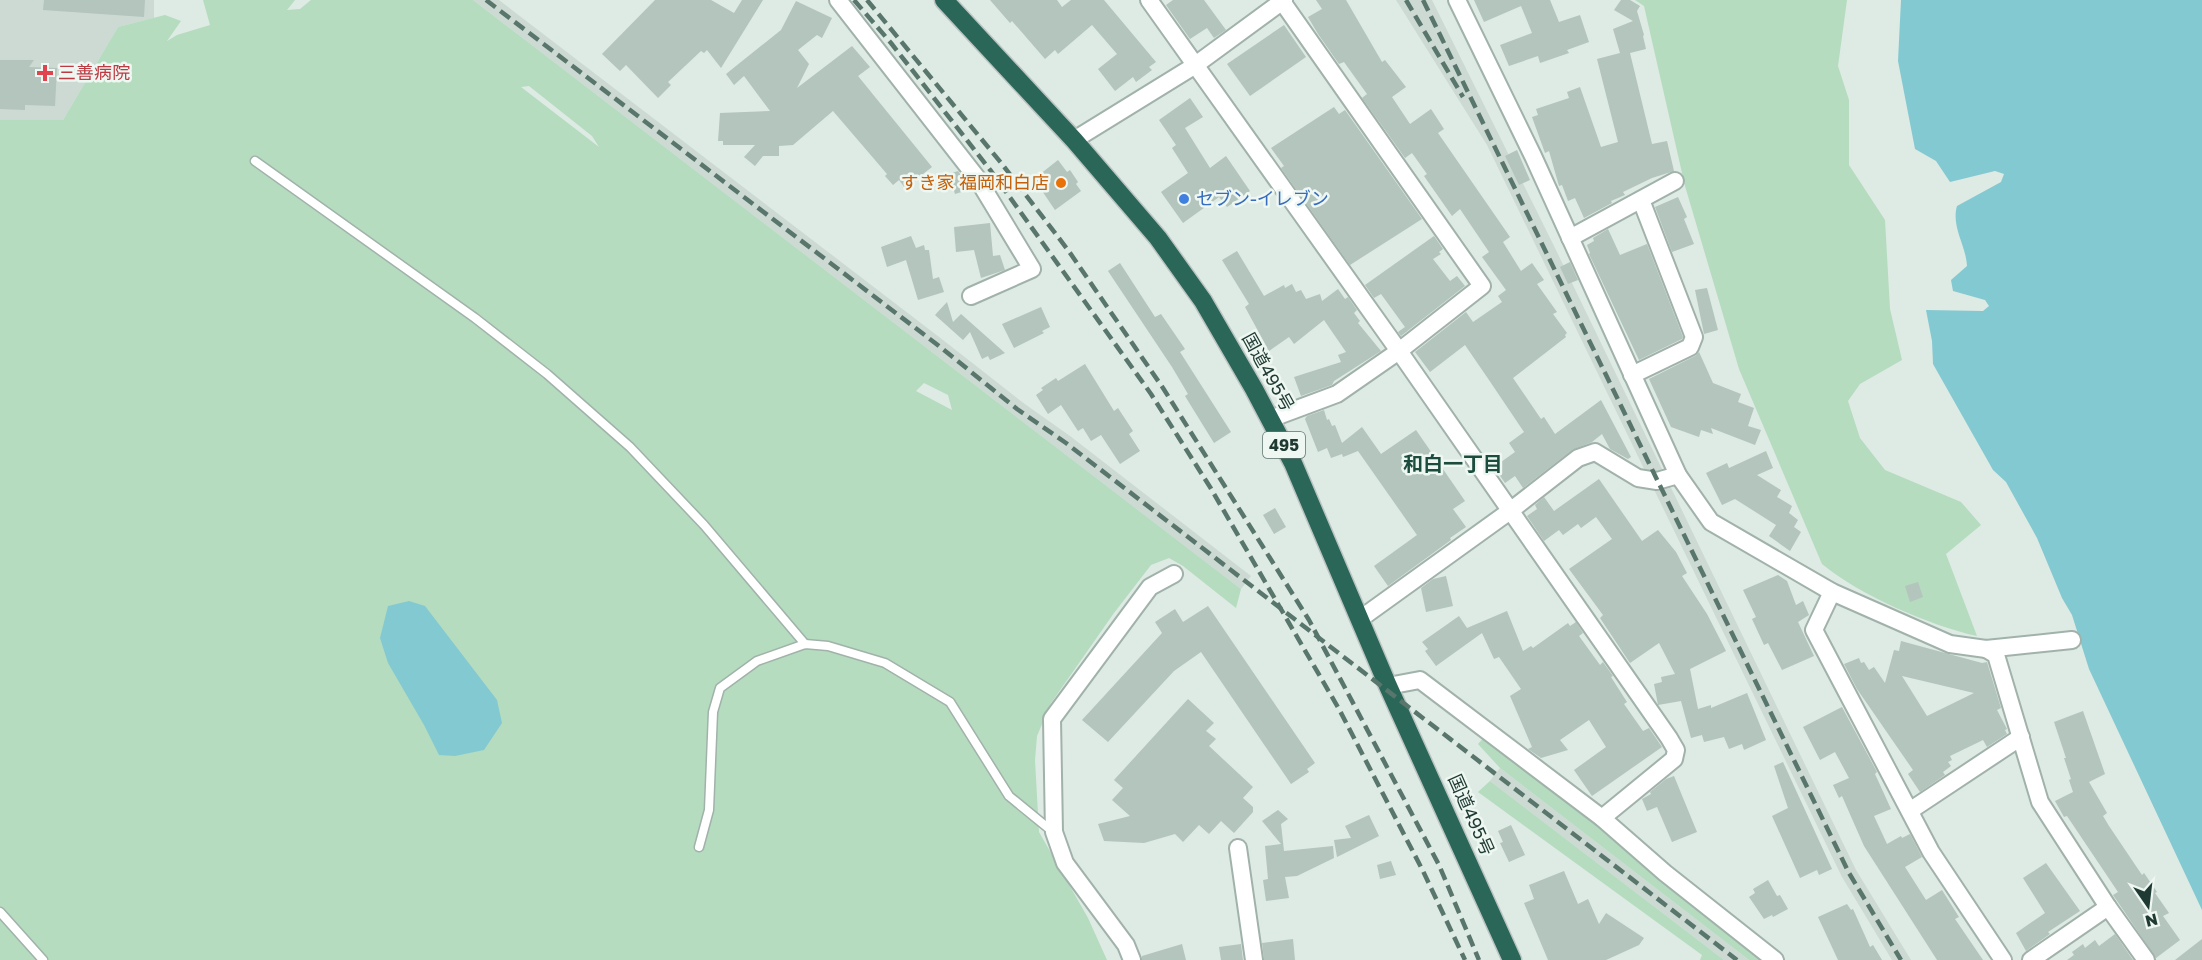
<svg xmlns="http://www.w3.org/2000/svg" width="2202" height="960" font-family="'Golos Text','Noto Sans JP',sans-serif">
  <rect width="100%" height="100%" fill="#deeae4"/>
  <g fill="#ccdad3">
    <polygon points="0,0 154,0 154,18 118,27 63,120 0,120"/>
    <polygon points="473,0 499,0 943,340 1022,402 1070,436 1251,576 1241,589"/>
    <polygon points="1396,0 1432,0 1555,248 1856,870 1911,960 1892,960 1842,877 1487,145"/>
    <polygon points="1500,768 1749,960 1724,960 1490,781"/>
  </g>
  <g fill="#b5dcbe" fill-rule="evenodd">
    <path d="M203 0H295L287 10 300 9 311 0H473L1241 589 1236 608 1183 566 1169 558 1151 565 1114 613 1051 703 1037 736 1035 760 1039 832 1088 918 1107 960H0V120H63L118 27 165 15 181 21 167 41 177 35 210 25ZM529 86 592 136 599 147 521 87ZM924 383 948 395 952 410 916 391Z"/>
    <path d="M1635 0H1847L1838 66 1849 100V165L1885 220 1890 309 1902 360 1860 384 1848 401 1860 438 1885 470 1961 502 1981 525 1946 554 1977 636C1931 626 1859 595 1822 564L1739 369 1685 186 1644 6Z"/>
    <polygon points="1487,734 1589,819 1771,960 1749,960 1500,768 1478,744"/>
    <polygon points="1490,781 1724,960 1700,960 1702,955 1478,792"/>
  </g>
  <g fill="#83c9d2">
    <path d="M1901 0H2202V910L2089 669 2072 615 2062 598 2037 538 2006 482 1993 470 1933 364 1932 341 1926 310 1983 311 1989 306 1985 300 1953 291 1951 280 1967 266C1966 245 1951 227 1957 206L2001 182 2004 174 1995 171 1950 182 1936 161 1915 149 1898 61Z"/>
    <polygon points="409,601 425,606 497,700 502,723 484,750 455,756 439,755 424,725 388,663 380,638 388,606"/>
  </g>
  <g fill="#b3c5bd" fill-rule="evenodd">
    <polygon points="44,0 145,0 144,17 43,10"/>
    <polygon points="655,0 711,0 734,13 742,0 763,0 721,68 707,50 704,53 701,51 668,82 671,85 658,98 626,65 620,71 602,54"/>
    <polygon points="990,0 1057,0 1062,7 1071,0 1104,0 1156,62 1149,67 1152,70 1136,82 1133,77 1115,91 1098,69 1117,54 1092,25 1058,54 1055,50 1045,59 1012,21 1010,23"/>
    <polygon points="1173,0 1204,0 1226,30 1214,38 1207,28 1190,39 1166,5"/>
    <polygon points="1316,0 1346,0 1382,62 1385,60 1406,87 1392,97 1410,124 1431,109 1444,129 1438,133 1510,237 1503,242 1521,271 1532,263 1544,280 1537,284 1557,312 1553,314 1567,333 1565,335 1566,337 1513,378 1541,419 1544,417 1555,434 1601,400 1631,457 1628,459 1610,449 1602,434 1592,442 1572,450 1523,488 1515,476 1505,483 1494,467 1515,452 1509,443 1524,432 1489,380 1465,345 1430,372 1415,352 1466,312 1473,322 1502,302 1498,296 1506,290 1482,257 1489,252 1460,209 1452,216 1424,176 1427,174 1412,153 1405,158 1362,98 1367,94 1344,62 1339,64 1318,34 1308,17 1322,9"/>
    <polygon points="1474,0 1550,0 1559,22 1580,15 1589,42 1567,50 1569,53 1540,63 1538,56 1509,66 1500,45 1532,33 1521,6 1484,22"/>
    <polygon points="1621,0 1630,0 1640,6 1637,11 1644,35 1643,36 1646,49 1630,53 1652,144 1667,141 1674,171 1652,178 1623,192 1625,195 1611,201 1612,203 1584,218 1575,198 1568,201 1562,185 1559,186 1549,151 1545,153 1532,117 1538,115 1536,109 1569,98 1567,92 1580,87 1601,147 1618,142 1597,59 1620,53 1613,29 1633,21 1614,10"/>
    <polygon points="796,1 832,18 822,38 817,35 798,50 809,64 797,88 852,46 870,67 858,76 932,167 905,188 899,180 893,185 885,176 887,174 833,111 793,145 779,146 779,156 763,156 755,166 744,157 755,145 723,145 723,141 718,141 720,113 770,111 744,76 734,85 726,74 781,30"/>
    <polygon points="1284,25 1306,57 1250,96 1227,64"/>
    <polygon points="0,60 34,60 29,67 57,68 55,106 25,105 25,110 0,109"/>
    <polygon points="1190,98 1203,117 1185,128 1210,168 1226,156 1250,191 1227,207 1219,197 1183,223 1161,192 1188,173 1172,148 1176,145 1159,120"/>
    <polygon points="1334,107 1339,114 1345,110 1422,219 1350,265 1281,168 1284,166 1271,148"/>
    <polygon points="1517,150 1530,180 1519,185 1505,156"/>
    <polygon points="1058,160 1067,172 1070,170 1078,182 1076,184 1081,191 1055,210 1034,179"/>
    <polygon points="958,171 971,189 955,194 949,174"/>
    <polygon points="1678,197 1687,217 1684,219 1694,244 1672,252 1655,207"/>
    <polygon points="990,223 993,256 1000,255 1005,270 981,278 974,250 956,252 954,227"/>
    <polygon points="1608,229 1620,255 1647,244 1683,337 1682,339 1639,360 1589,254 1590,253 1587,245 1594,241 1593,238"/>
    <polygon points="911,236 916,248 924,245 925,250 929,250 933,279 939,277 944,292 918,300 906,260 887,267 881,247"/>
    <polygon points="1434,236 1443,249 1439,252 1441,254 1433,259 1450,281 1457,276 1465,286 1401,336 1398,332 1405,327 1381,294 1374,298 1365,285"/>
    <polygon points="1237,251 1264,296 1284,285 1285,288 1292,284 1296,292 1301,290 1306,299 1320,294 1322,301 1338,289 1345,299 1348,297 1357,310 1354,313 1360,321 1358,323 1381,351 1334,381 1332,385 1301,396 1294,377 1341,362 1338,355 1346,352 1324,320 1294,344 1289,337 1269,351 1245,307 1249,304 1222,260"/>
    <polygon points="1570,262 1578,280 1568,284 1560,267"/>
    <polygon points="1120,263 1155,317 1161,314 1185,349 1180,352 1231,432 1214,443 1185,396 1188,394 1172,367 1108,271"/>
    <polygon points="1707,288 1718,330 1704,334 1695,290"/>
    <polygon points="947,302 953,322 961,314 1005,353 990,360 988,356 982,359 970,332 963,340 935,315"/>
    <polygon points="1041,307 1050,327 1042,331 1044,333 1014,348 1002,324"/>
    <polygon points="1699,352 1713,383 1741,394 1738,402 1754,408 1748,426 1761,430 1755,445 1711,428 1713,434 1701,430 1699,437 1671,427 1649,379 1695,356"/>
    <polygon points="1085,364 1114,411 1118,408 1133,431 1129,434 1140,451 1120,464 1101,435 1091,441 1083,428 1078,431 1061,405 1048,414 1036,395 1043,390 1041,388 1056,378 1058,381"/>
    <polygon points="1324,410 1327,420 1329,419 1332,426 1335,425 1342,443 1362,427 1381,454 1416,430 1465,501 1453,509 1466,527 1450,538 1451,540 1388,586 1374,566 1417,535 1358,451 1343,457 1342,454 1331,458 1327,448 1318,452 1305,419 1307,416"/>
    <polygon points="1766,451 1773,468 1757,475 1781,490 1777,497 1792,506 1789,513 1798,520 1794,527 1801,532 1790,551 1769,536 1776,525 1735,499 1722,505 1706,473 1727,463 1729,468"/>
    <polygon points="1599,479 1642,541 1658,530 1676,552 1687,573 1682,576 1707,614 1726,651 1690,669 1698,709 1711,705 1711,708 1747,693 1766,740 1744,750 1742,744 1729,749 1724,737 1704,742 1702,735 1691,738 1681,701 1658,705 1654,684 1662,682 1661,677 1675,674 1659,643 1630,663 1600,618 1603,615 1569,569 1612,539 1596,517 1581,528 1578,524 1563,535 1559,530 1544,541 1527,516 1537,509 1535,505 1544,497 1554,511"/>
    <polygon points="1275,508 1286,527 1274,534 1263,515"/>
    <polygon points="1778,575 1787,581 1796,605 1803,601 1809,615 1798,622 1814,656 1782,670 1768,643 1764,645 1752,619 1756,617 1743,590"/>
    <polygon points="1446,576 1453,606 1426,612 1421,588 1433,579"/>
    <polygon points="1918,582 1923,597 1910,602 1905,586"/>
    <polygon points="1208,606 1315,763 1307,769 1309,772 1291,784 1201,652 1174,671 1108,742 1082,720 1162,633 1155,622 1175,609 1183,622"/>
    <polygon points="1507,611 1523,651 1531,646 1533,648 1568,623 1570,626 1576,622 1583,633 1579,636 1600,665 1603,662 1613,676 1611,677 1627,702 1624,704 1643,731 1649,728 1662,747 1592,796 1574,770 1606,747 1589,720 1560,740 1568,750 1541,758 1528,749 1532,747 1510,696 1521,689 1499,657 1494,659 1482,633 1436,666 1425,651 1428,649 1422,642 1459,616 1467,628"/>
    <path d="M1901 641 1982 663 1987 662 2001 708 1997 710 2007 729 2005 730 2007 734 1987 747 1983 740 1950 756 1952 760 1948 762 1951 766 1943 772 1945 775 1920 792 1908 774 1913 770 1857 689 1844 664 1859 658 1861 663 1864 662 1869 670 1874 667 1885 683 1894 650 1899 651ZM1902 676 1974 693 1927 716Z"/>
    <polygon points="1188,699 1214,723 1206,731 1216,739 1209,746 1253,787 1243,798 1253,807 1253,812 1234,833 1221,821 1209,834 1199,825 1183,842 1175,834 1144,843 1104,841 1098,824 1130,816 1112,800 1123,788 1114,780"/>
    <polygon points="1842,707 1877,772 1875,774 1891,809 1874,816 1887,844 1901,836 1902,838 1910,834 1922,857 1905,867 1926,900 1942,890 1959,917 1955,919 1983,960 1937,960 1864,846 1842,796 1839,798 1833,785 1849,778 1835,752 1820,760 1803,727"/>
    <polygon points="2083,711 2105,774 2089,782 2107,813 2103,816 2109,826 2142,875 2144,873 2157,892 2155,893 2169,913 2163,916 2180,940 2156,958 2113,895 2118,892 2067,816 2064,817 2055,801 2073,792 2069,780 2071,779 2064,758 2066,758 2054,722"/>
    <polygon points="1783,762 1832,869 1819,875 1817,870 1800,878 1772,816 1788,808 1774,766"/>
    <polygon points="1674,776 1697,832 1672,842 1657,807 1647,811 1642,799 1651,794 1650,792 1666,779"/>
    <polygon points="1278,810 1288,819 1281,824 1284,851 1333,846 1334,858 1297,876 1285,877 1289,898 1266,901 1263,880 1268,879 1265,846 1281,844 1262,821"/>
    <polygon points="1369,815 1379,836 1337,857 1334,840 1351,838 1345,826"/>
    <polygon points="1511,825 1525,855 1509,862 1500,843 1503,842 1498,831"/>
    <polygon points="1391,861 1396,875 1380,879 1377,865"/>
    <polygon points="2046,863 2080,911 2048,932 2050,934 2026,951 2016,933 2045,913 2023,878"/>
    <polygon points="1564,871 1578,904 1588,899 1599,924 1606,913 1644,938 1639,945 1606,960 1548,960 1524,903 1534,899 1529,885"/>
    <polygon points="1768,880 1777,896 1780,895 1788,909 1773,917 1772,915 1764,919 1749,897 1755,893 1753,889"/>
    <polygon points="1847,904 1851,910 1853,909 1870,947 1873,945 1882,960 1838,960 1818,917"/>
    <polygon points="2115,934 2133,960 2067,960 2074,955 2072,952 2083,944 2085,948 2095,940 2099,946"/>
    <polygon points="1293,939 1295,960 1264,960 1262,943"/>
    <polygon points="2202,939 2202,960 2175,960"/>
    <polygon points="1182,944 1186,960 1142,960 1142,956"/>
    <polygon points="1241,944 1243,960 1221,960 1219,947"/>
  </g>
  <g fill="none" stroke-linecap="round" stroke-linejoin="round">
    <g stroke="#a1b2ab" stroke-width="11">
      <g id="lane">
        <polyline points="255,161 475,318 547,374 630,447 704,525 805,644"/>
        <polyline points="699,847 709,810 713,712 720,688 757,661 805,644 828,646 885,663 950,702 1009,796 1053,832"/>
        <polyline points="0,912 43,960"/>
      </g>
    </g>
    <g stroke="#a1b2ab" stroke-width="20">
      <g id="street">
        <polyline points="838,0 977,178 1032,269 971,296"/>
        <polyline points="1149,0 1399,351 1669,738 1676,750 1674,759 1602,818"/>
        <polyline points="1457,0 1533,156 1678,475 1711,522 1832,592 1950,644 1986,649 2072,640"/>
        <polyline points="1074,140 1194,66 1284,0"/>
        <polyline points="1570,238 1675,181"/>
        <polyline points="1632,375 1690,347 1694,337 1641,200"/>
        <polyline points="1270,419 1337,394 1399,351 1482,286 1281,0"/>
        <polyline points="1832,592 1814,630 1931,852 2003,960"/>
        <polyline points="1360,619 1510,511 1578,458 1595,452 1638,478 1657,481 1678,475"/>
        <polyline points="1986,649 1996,655 2040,802 2108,907 2146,960"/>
        <polyline points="1388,686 1420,680 1602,818 1665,873 1775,960"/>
        <polyline points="1911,810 2021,737"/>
        <polyline points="1238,848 1254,960"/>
        <polyline points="1132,960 1126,945 1065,863 1054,832 1052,719 1150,587 1174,574"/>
        <polyline points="2031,960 2108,907"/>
      </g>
    </g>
    <g stroke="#bcc4c2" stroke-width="21">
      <polyline id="highway" points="944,0 1074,140 1158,238 1203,301 1254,389 1293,463 1388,686 1512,960"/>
    </g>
    <use href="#lane" stroke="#fff" stroke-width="8"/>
    <use href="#street" stroke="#fff" stroke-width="16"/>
    <use href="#highway" stroke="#2a6758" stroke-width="18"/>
    <g stroke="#59766d" stroke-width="4.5" stroke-dasharray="12 6" stroke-linecap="butt">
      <polyline points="486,0 939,346 1017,409 1066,443 1737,960"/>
      <polyline points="854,0 891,43 991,171 1151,394 1210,487 1339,709 1423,871 1465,960"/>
      <polyline points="867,0 1002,164 1068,250 1163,388 1309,620 1439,865 1479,960"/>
      <polyline points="1406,0 1463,97"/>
      <polyline points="1423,0 1849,873 1901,960"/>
    </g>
  </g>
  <path fill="#e0444e" stroke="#eef7f2" stroke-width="2" d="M42 64h6v6h6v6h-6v6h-6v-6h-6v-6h6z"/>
  <circle fill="#e8710a" stroke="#eef7f2" stroke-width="2" cx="1061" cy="183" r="6"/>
  <circle fill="#3f7fe0" stroke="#eef7f2" stroke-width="2" cx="1184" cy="199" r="6"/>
  <g text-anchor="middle" stroke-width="5" stroke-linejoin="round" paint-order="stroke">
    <rect fill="#eef7f2" stroke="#5d736c" stroke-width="1.5" x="1263" y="432" width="42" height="26" rx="4.5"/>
    <g font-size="16" font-weight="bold" fill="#1f3a32">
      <text x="1284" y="451">495</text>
    </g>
    <g font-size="18" fill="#be3a42" stroke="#eef7f2" text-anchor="start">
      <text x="58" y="79">三善病院</text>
    </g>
    <g font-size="18" fill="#c56008" stroke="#eef7f2" text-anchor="end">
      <text x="1049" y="189">すき家 福岡和白店</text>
    </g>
    <g font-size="18" fill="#366cbe" stroke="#eef7f2" text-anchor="start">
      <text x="1196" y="205">セブン-イレブン</text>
    </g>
    <g font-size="18" fill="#1f3a32" stroke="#eef7f2">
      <text transform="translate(1268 372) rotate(61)" y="6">国道495号</text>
      <text transform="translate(1471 815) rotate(66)" y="6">国道495号</text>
    </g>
    <g font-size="20" font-weight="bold" fill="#1b4c3e" stroke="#eef7f2">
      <text x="1453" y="471">和白一丁目</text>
    </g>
  </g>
  <g transform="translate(2148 906) rotate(166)" stroke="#eef7f2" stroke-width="4.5" paint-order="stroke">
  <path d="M0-4.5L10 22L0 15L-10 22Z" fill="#1f3a32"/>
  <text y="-9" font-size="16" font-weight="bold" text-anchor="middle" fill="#1f3a32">N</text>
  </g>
</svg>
